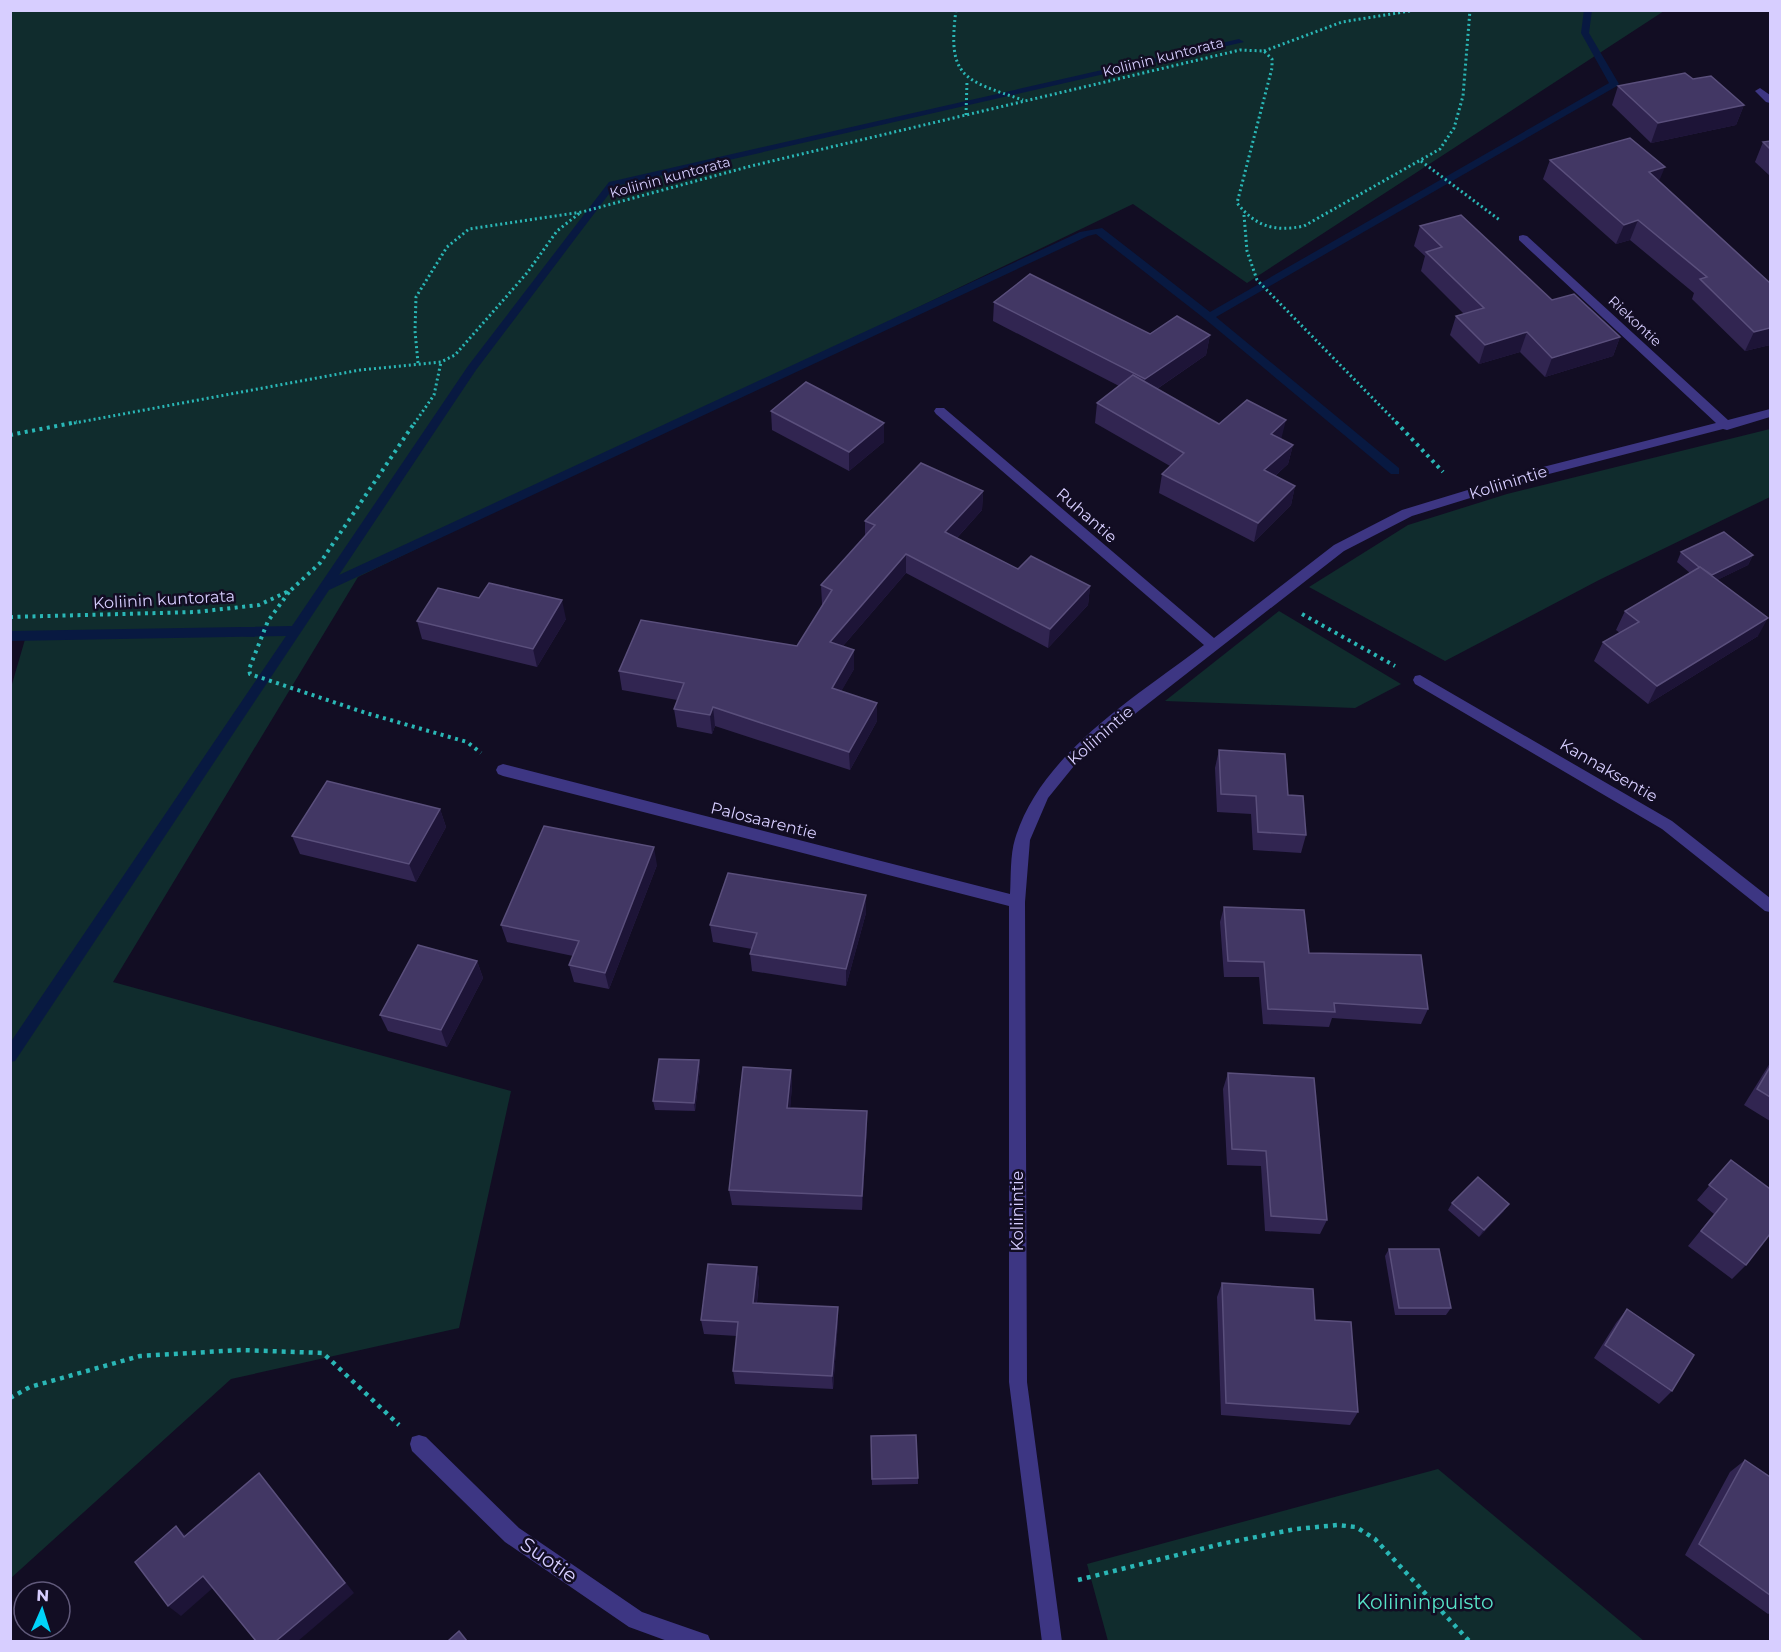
<svg xmlns="http://www.w3.org/2000/svg" width="1781" height="1652" font-family="Montserrat,sans-serif">
  <rect width="100%" height="100%" fill="#120d23"/>
  <g fill="#102c2d">
    <polygon points="11,10 1664,10 1664,11 1247,283 1133,204 358,577 113,982 511,1091 459,1328 231,1379 11,1578 10,691 26,636 10,636"/>
    <polygon points="1770,429 1770,497 1599,580 1445,661 1309,587 1408,525 1507,494"/>
    <polygon points="1279,611 1401,684 1355,708 1165,701"/>
    <polygon points="1438,1469 1644,1641 1108,1641 1087,1564"/>
  </g>
  <g fill="none" stroke-linecap="round" stroke-linejoin="round">
    <polygon fill="#081941" fill-rule="evenodd" points="1584,10 1592,10 1589,33 1619,84 1617,86 1216,317 1399,468 1399,474 1391,474 1205,319 1096,234 1088,236 329,590 15,1061 10,1062 10,1043 286,636 10,641 10,631 292,626 468,366 609,182 1239,39 1244,42 615,186 476,370 339,575 1080,232 1102,228 1210,312 1609,83 1581,33"/>
    <g stroke="#2ab7b6" stroke-width="3" stroke-dasharray="2 3" stroke-linecap="butt">
      <path d="M956 10C947 78 964 80 1023 100"/>
      <polyline points="1264,51 1342,22 1416,10"/>
      <polyline points="966,115 967,81"/>
      <polyline points="1421,161 1501,221"/>
      <polyline points="1244,215 1247,251 1257,280 1398,424"/>
      <path d="M418 363 415 331 416 297 447 247 469 229 582 212 751 166 1240 50 1264 51 1272 59V68L1237 203C1256 227 1275 232 1304 226L1440 149 1454 128 1463 96 1470 10"/>
      <polyline points="69,424 360,370 441,362 455,355 527,273 557,231 581,212"/>
      <polyline points="414,424 434,395 441,362"/>
    </g>
    <g stroke="#2ab7b6" stroke-width="4" stroke-dasharray="3 4.5" stroke-linecap="butt">
      <polyline points="1396,422 1443,472"/>
      <polyline points="10,435 77,422"/>
      <polyline points="289,592 268,621 249,669 250,674 366,713 467,742 481,753"/>
      <polyline points="1302,614 1395,666"/>
      <polyline points="10,617 196,612 259,605 291,590 320,563 415,422"/>
    </g>
    <g stroke="#2ab7b6" stroke-width="4.5" stroke-dasharray="4 5" stroke-linecap="butt">
      <polyline points="10,1398 30,1387 140,1356 241,1350 323,1353 399,1425"/>
      <polyline points="1078,1580 1221,1544 1296,1529 1338,1525 1356,1527 1375,1539 1470,1642"/>
    </g>
    <g fill="#3d3683" fill-rule="evenodd">
      <polygon points="1760,88 1770,95 1770,103 1766,102 1755,91"/>
      <path d="M1523 235 1527 236 1728 420 1770 409V417L1727 430 1723 429 1545 475 1412 516 1344 551 1113 731 1078 761 1048 798 1030 840 1025 902 1027 1382 1062 1642H1042L1009 1382V906L503 776 498 774 496 770 498 766 503 764 1010 894C1011 877 1010 855 1015 839 1041 753 1136 697 1204 645L936 414 934 411 936 408H944L1214 638 1334 545 1402 510 1543 467 1716 423 1519 240V236Z"/>
      <polygon points="1420,675 1672,821 1770,898 1770,912 1765,911 1662,829 1415,684 1413,680 1415,676"/>
      <polygon points="419,1435 426,1437 519,1528 642,1612 708,1635 711,1642 670,1642 629,1627 505,1542 412,1451 410,1444 412,1437"/>
    </g>
  </g>
  <g fill="#312551">
    <polygon points="1693,79 1744,105 1736,125 1651,143 1612,105 1618,86"/>
    <polygon points="1770,141 1770,176 1755,162 1763,142"/>
    <polygon points="1550,160 1659,181 1770,283 1770,345 1745,351 1692,299 1694,293 1630,240 1616,244 1543,179"/>
    <polygon points="1420,226 1552,300 1620,337 1613,356 1545,377 1520,352 1479,364 1450,335 1456,316 1464,314 1421,271 1425,256 1414,246"/>
    <polygon points="994,302 1150,334 1210,335 1206,355 1157,389 1219,424 1281,439 1293,445 1288,464 1275,476 1295,486 1291,505 1254,542 1159,493 1162,474 1170,466 1095,423 1097,403 1119,386 993,321"/>
    <polygon points="771,411 884,442 849,471 772,430"/>
    <polygon points="983,491 982,510 957,538 1018,569 1090,586 1088,605 1048,648 906,573 843,646 854,669 841,691 877,703 877,721 850,770 715,726 712,734 677,727 674,709 677,700 622,690 619,671 797,646 823,604 822,604 821,585 865,536 865,521"/>
    <polygon points="1681,552 1753,555 1748,565 1717,580 1758,636 1648,704 1594,661 1603,642 1620,633 1616,630 1625,611 1690,573 1677,562"/>
    <polygon points="479,598 566,619 537,667 422,639 417,621"/>
    <polygon points="1219,750 1288,795 1306,835 1301,853 1253,850 1251,814 1217,812 1215,768"/>
    <polygon points="440,809 446,827 416,882 300,854 292,836"/>
    <polygon points="657,865 609,989 574,982 569,965 573,956 507,942 501,925"/>
    <polygon points="1224,907 1309,953 1428,1009 1421,1024 1332,1018 1329,1027 1263,1024 1259,977 1224,977 1220,922"/>
    <polygon points="866,913 846,986 752,971 750,954 752,949 713,942 710,925"/>
    <polygon points="477,961 483,978 447,1047 388,1031 380,1015"/>
    <polygon points="699,1060 700,1068 695,1111 655,1110 653,1101"/>
    <polygon points="1770,1063 1770,1121 1744,1105"/>
    <polygon points="791,1070 792,1086 790,1108 867,1127 862,1210 732,1205 729,1190"/>
    <polygon points="1228,1073 1327,1220 1320,1234 1265,1231 1261,1166 1227,1165 1223,1089"/>
    <polygon points="1731,1160 1746,1265 1732,1279 1688,1246 1714,1214 1697,1200"/>
    <polygon points="1452,1203 1504,1211 1479,1237 1448,1210"/>
    <polygon points="1389,1249 1451,1308 1446,1315 1395,1315 1385,1256"/>
    <polygon points="757,1267 759,1281 757,1303 838,1307 838,1321 833,1389 735,1384 733,1371 737,1336 704,1334 701,1320"/>
    <polygon points="1222,1283 1315,1320 1358,1412 1350,1425 1221,1415 1217,1297"/>
    <polygon points="1627,1309 1672,1391 1659,1404 1594,1358 1616,1323"/>
    <polygon points="871,1436 918,1478 918,1484 872,1485"/>
    <polygon points="1745,1460 1770,1477 1770,1613 1768,1614 1685,1555 1730,1472"/>
  </g>
  <g fill="#1d1437">
    <polygon points="1744,105 1736,125 1651,143 1658,123"/>
    <polygon points="1665,167 1657,186 1649,172"/>
    <polygon points="1638,220 1630,240 1616,244 1624,225"/>
    <polygon points="1770,328 1770,345 1745,351 1754,332"/>
    <polygon points="1527,332 1520,352 1479,364 1485,345"/>
    <polygon points="1210,335 1206,355 1142,399 1145,379"/>
    <polygon points="1620,337 1613,356 1545,377 1552,358"/>
    <polygon points="1286,420 1281,440 1271,434"/>
    <polygon points="884,423 884,442 849,471 849,452"/>
    <polygon points="1293,445 1288,464 1260,489 1264,470"/>
    <polygon points="1295,486 1291,505 1254,542 1258,523"/>
    <polygon points="983,491 982,510 945,551 945,532"/>
    <polygon points="906,554 906,573 830,661 830,642"/>
    <polygon points="1753,555 1748,565 1705,586 1710,576"/>
    <polygon points="1090,586 1088,605 1048,648 1050,629"/>
    <polygon points="562,600 566,619 537,667 533,649"/>
    <polygon points="1768,618 1758,636 1648,704 1657,686"/>
    <polygon points="854,650 854,669 833,706 832,688"/>
    <polygon points="877,703 877,721 850,770 849,752"/>
    <polygon points="713,707 715,726 712,734 710,715"/>
    <polygon points="440,809 446,827 416,882 409,864"/>
    <polygon points="654,847 657,865 609,989 605,973"/>
    <polygon points="866,895 866,913 846,986 846,969"/>
    <polygon points="477,961 483,978 447,1047 441,1030"/>
    <polygon points="699,1060 700,1068 695,1111 694,1103"/>
    <polygon points="791,1070 792,1086 789,1124 787,1108"/>
    <polygon points="867,1111 867,1127 862,1210 862,1196"/>
    <polygon points="1509,1204 1504,1211 1479,1237 1484,1230"/>
    <polygon points="757,1267 759,1281 755,1317 753,1303"/>
    <polygon points="838,1307 838,1321 833,1389 832,1376"/>
    <polygon points="259,1473 269,1485 354,1593 298,1641 276,1641"/>
    <polygon points="176,1526 188,1537 184,1537"/>
    <polygon points="203,1576 215,1586 181,1616 168,1606"/>
  </g>
  <g fill="#423764" stroke="#5a4f7c" stroke-width="1.5">
    <polygon points="1685,73 1693,79 1711,76 1744,105 1658,123 1618,86"/>
    <polygon points="1630,138 1665,167 1649,172 1770,283 1770,328 1754,332 1700,279 1707,277 1638,220 1624,225 1550,160"/>
    <polygon points="1770,141 1770,149 1763,142"/>
    <polygon points="1461,215 1552,300 1574,294 1620,337 1552,358 1527,332 1485,345 1456,316 1484,308 1426,252 1442,247 1420,226"/>
    <polygon points="1030,274 1150,334 1177,316 1210,335 1145,379 994,302"/>
    <polygon points="1133,375 1219,424 1247,400 1286,420 1271,434 1293,445 1264,470 1295,486 1258,523 1162,474 1184,453 1097,403"/>
    <polygon points="806,382 884,423 849,452 771,411"/>
    <polygon points="921,463 983,491 945,532 1018,569 1031,556 1090,586 1050,629 906,554 830,642 854,650 832,688 877,703 849,752 713,707 710,715 674,709 684,683 619,671 641,620 797,646 832,590 821,585 875,525 865,521"/>
    <polygon points="1724,532 1753,555 1712,575 1700,567 1699,567 1681,552"/>
    <polygon points="1700,567 1768,618 1657,686 1603,642 1639,622 1625,611"/>
    <polygon points="489,583 562,600 533,649 417,621 438,588 479,598"/>
    <polygon points="1219,750 1285,754 1288,795 1303,796 1306,835 1258,832 1256,796 1221,794"/>
    <polygon points="327,781 440,809 409,864 292,836"/>
    <polygon points="544,826 654,847 605,973 569,965 579,941 501,925"/>
    <polygon points="728,873 866,895 846,969 750,954 757,933 710,925"/>
    <polygon points="1224,907 1304,910 1309,953 1421,955 1428,1009 1334,1003 1335,1012 1268,1009 1264,962 1228,961"/>
    <polygon points="418,945 477,961 441,1030 380,1015"/>
    <polygon points="659,1059 699,1060 694,1103 653,1101"/>
    <polygon points="743,1067 791,1070 787,1108 867,1111 862,1196 729,1190"/>
    <polygon points="1770,1067 1770,1097 1757,1089"/>
    <polygon points="1228,1073 1314,1078 1327,1220 1271,1216 1266,1151 1232,1149"/>
    <polygon points="1731,1160 1770,1189 1770,1234 1746,1265 1701,1231 1727,1199 1709,1185"/>
    <polygon points="1478,1177 1509,1204 1484,1230 1452,1203"/>
    <polygon points="1389,1249 1439,1249 1451,1308 1399,1308"/>
    <polygon points="708,1264 757,1267 753,1303 838,1307 832,1376 733,1371 738,1322 701,1320"/>
    <polygon points="1222,1283 1313,1289 1315,1320 1351,1322 1358,1412 1226,1403"/>
    <polygon points="1627,1309 1694,1355 1672,1391 1605,1345"/>
    <polygon points="916,1435 918,1478 872,1479 871,1436"/>
    <polygon points="1745,1460 1770,1477 1770,1595 1699,1544"/>
    <polygon points="259,1473 345,1583 276,1641 256,1641 203,1576 168,1606 135,1562 176,1526 184,1537"/>
    <polygon points="459,1631 467,1641 448,1641"/>
  </g>
  <g text-anchor="middle" stroke-width="5" stroke-linejoin="round" paint-order="stroke">
    <g font-size="14" fill="#d7ceff" stroke="#120d23">
      <text transform="translate(1163 57) rotate(-14)" y="5">Koliinin kuntorata</text>
      <text transform="translate(670 177) rotate(-15)" y="5">Koliinin kuntorata</text>
      <text transform="translate(1635 321) rotate(43)" y="5">Riekontie</text>
    </g>
    <g font-size="16" fill="#d7ceff" stroke="#120d23">
      <text transform="translate(1508 482) rotate(-17)" y="6">Koliinintie</text>
      <text transform="translate(1087 515) rotate(41)" y="6">Ruhantie</text>
      <text transform="translate(164 599) rotate(-3)" y="6">Koliinin kuntorata</text>
      <text transform="translate(1100 735) rotate(-41)" y="6">Koliinintie</text>
      <text transform="translate(1609 770) rotate(30)" y="6">Kannaksentie</text>
      <text transform="translate(764 820) rotate(14)" y="6">Palosaarentie</text>
      <text transform="translate(1017 1211) rotate(-90)" y="6">Koliinintie</text>
    </g>
    <g font-size="20" fill="#d7ceff" stroke="#120d23">
      <text transform="translate(549 1560) rotate(35)" y="7">Suotie</text>
    </g>
    <g font-size="20" fill="#57e3c7" stroke="#120d23">
      <text x="1425" y="1609">Koliininpuisto</text>
    </g>
  </g>
  <rect width="1781" height="1652" fill="none" stroke="#d7ceff" stroke-width="24"/>
  <g transform="translate(42 1610) rotate(3)"><circle r="28" fill="#120d23" stroke="#615a7b" stroke-width="1.5"/>
  <path d="M0-4.5L10 22L0 15L-10 22Z" fill="#00d3f9"/>
  <text y="-9" font-size="16" font-weight="bold" text-anchor="middle" fill="#d7ceff">N</text>
  </g>
</svg>
